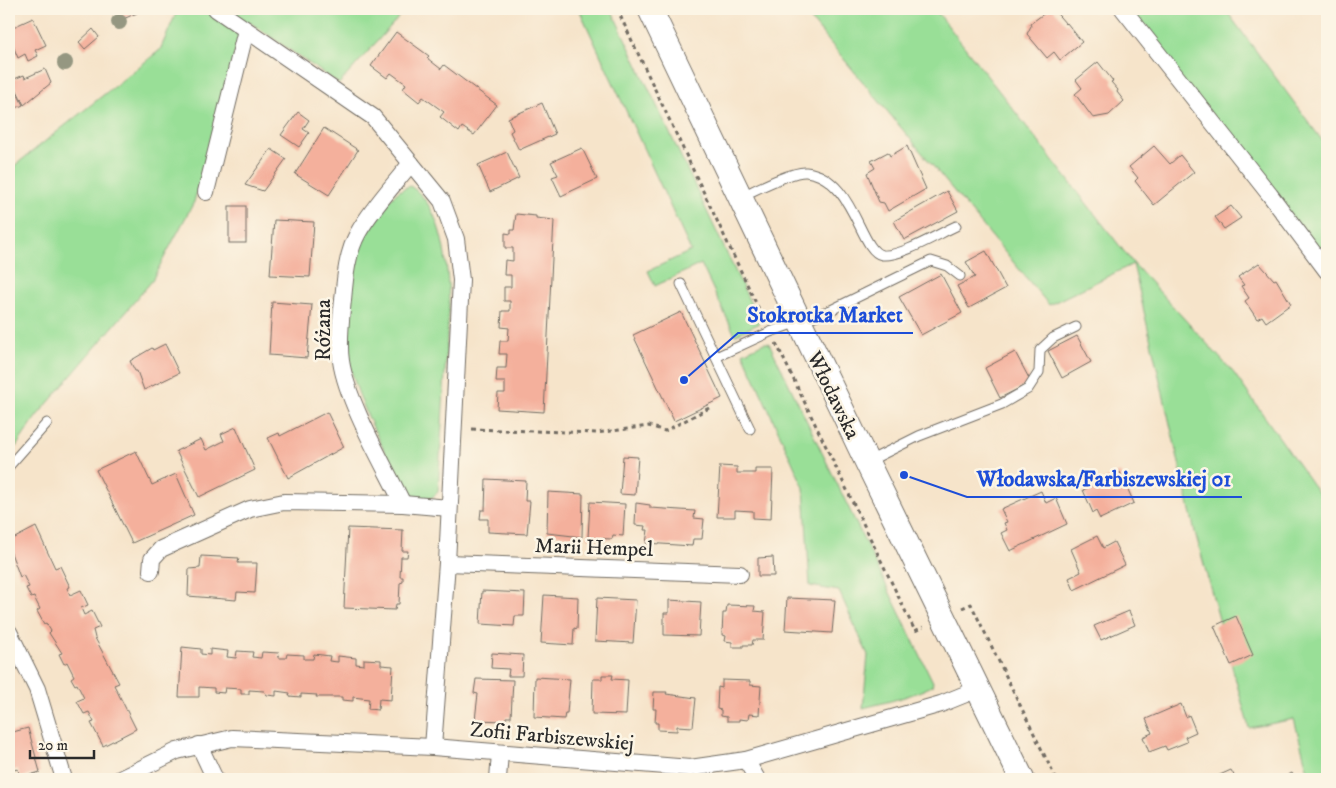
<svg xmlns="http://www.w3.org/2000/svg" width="1336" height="788" font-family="'IM FELL DW Pica',serif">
  <rect width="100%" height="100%" fill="#fcf5e5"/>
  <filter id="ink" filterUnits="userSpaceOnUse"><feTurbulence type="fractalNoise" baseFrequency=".02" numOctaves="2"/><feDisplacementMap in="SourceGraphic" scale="10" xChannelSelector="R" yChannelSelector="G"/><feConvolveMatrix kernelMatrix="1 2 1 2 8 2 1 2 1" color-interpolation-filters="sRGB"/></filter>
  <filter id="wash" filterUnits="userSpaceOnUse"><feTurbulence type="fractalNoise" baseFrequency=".0096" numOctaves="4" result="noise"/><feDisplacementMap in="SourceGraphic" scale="20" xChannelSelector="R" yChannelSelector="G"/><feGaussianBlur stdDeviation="1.12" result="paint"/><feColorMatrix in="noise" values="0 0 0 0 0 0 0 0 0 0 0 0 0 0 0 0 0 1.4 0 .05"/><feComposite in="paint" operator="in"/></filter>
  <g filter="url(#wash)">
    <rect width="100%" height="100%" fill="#f6e4ca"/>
    <g fill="#99df97" stroke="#628561">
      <polygon points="178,9 406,9 339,84 248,21 238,41 194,202 151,282 36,417 9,457 9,170 160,50"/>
      <polygon points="579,9 611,9 758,319 758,324 735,335 701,264 655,286 648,271 691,251"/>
      <polygon points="802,9 935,9 1133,263 1233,372 1327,505 1327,779 1310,779 1294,719 1249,728 1195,532 1133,264 1049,305"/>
      <polygon points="1123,9 1225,9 1327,147 1327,271"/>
      <path d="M410 186C444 206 448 269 449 304L438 492C429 503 415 500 405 492 387 455 365 416 353 377 340 335 347 253 375 218 386 206 394 190 410 186Z"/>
      <path d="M764 343H769L933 682 932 686C910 697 887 702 863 708L868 655 839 591 810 586 804 488 743 353Z"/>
    </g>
    <g id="blocks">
      <g fill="#f4b09c">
        <polygon points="127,9 135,9 137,13 121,20 118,13"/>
        <polygon points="1050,9 1053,9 1066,24 1067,23 1082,42 1060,60 1054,52 1047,58 1027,34 1031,26 1030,24"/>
        <polygon points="33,18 46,45 35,50 38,56 28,61 25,54 18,58 9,36 9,29"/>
        <polygon points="93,29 99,37 85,49 79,42"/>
        <polygon points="396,32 429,56 427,58 441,69 444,65 497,105 474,135 462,127 459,132 440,117 444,112 423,97 419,102 403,89 406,84 391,73 387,78 371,66"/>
        <polygon points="1098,62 1113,81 1111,82 1118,90 1117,92 1124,101 1109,115 1093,118 1075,94 1082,88 1076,80"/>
        <polygon points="45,69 51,83 24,105 12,80 24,75 25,78"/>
        <polygon points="16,91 23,105 10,111 9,94"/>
        <polygon points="542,103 555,134 519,150 510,132 513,130 508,118"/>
        <polygon points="298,112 309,120 303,129 309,133 299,147 281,135"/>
        <polygon points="324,128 358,150 329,195 295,174"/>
        <polygon points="907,146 926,189 888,211 884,203 879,202 867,173 875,168 871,161 888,152 890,156"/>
        <polygon points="1154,146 1170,164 1180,155 1194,172 1154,205 1135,181 1138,178 1129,167"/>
        <polygon points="582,148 597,179 561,196 552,177 558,175 551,162"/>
        <polygon points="271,149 286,159 263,191 245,185"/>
        <polygon points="507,152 519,178 490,192 478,165"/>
        <polygon points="947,191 958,211 904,240 894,221"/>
        <rect x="229" y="206" width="17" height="37"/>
        <polygon points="1231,206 1241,218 1224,229 1215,217"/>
        <polygon points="516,214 536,216 536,218 554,220 544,412 497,409 498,393 505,393 505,382 496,382 497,368 506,368 507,354 499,354 500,341 508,341 509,328 501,327 502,311 510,311 510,301 504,301 504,287 511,287 511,275 504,275 505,260 513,261 513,248 505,248 505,233 511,234 511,230 514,230"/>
        <polygon points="274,220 314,222 310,277 270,275"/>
        <polygon points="986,251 1006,288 969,308 957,286 975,277 966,262"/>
        <polygon points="1259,263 1274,280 1276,279 1291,304 1266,322 1262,316 1257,319 1245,301 1249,298 1241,286 1244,285 1238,277"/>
        <polygon points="941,274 962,313 921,335 899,297"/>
        <polygon points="272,302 312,305 307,358 269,355"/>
        <polygon points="681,312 722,398 674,421 633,335"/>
        <polygon points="1077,336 1091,362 1062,378 1048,351"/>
        <polygon points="165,344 179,373 144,390 137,371 135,371 130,361 152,348 153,350"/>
        <polygon points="1015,352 1031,382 1000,398 985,368"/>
        <polygon points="327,412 344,447 288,478 268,438 279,433 280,436"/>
        <polygon points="236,427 255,470 199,497 176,451 201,439 206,450 224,441 221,434"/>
        <polygon points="136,451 152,485 176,474 194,515 132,543 96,470"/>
        <polygon points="623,456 638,457 635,495 620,494"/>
        <polygon points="720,466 737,467 737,473 755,473 755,469 773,469 771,519 753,518 753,511 735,510 735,517 717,517"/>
        <polygon points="1120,472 1134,503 1100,519 1096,511 1093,513 1083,490"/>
        <polygon points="486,479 526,481 525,501 530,501 527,534 488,532 488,519 480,519 481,510 485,510"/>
        <polygon points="1041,491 1046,503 1056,498 1067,524 1010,551 1001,533 1007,530 1004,523 1007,522 1001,509"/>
        <polygon points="548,492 583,494 582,537 547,533"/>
        <polygon points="590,502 625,504 623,536 613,535 612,539 588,538"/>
        <polygon points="636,503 650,505 650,508 695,511 694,518 704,519 702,539 693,539 692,546 646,543 648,530 644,530 645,526 635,525"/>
        <polygon points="36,527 55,568 60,566 70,587 67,588 70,595 81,590 88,605 81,608 84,615 92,611 100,627 93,630 95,638 119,683 114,685 136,729 103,746 91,723 94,722 89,712 84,714 77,701 84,698 77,684 75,685 71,678 74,676 67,662 64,664 59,654 62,653 49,633 51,631 46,623 44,624 37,611 40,609 34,597 31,598 26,588 29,587 23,575 20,577 11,553 9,554 9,541"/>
        <polygon points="348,528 403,530 402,551 408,551 407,557 401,557 400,577 403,577 403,582 400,583 399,604 396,604 395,610 344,608"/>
        <polygon points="1097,536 1103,548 1114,542 1125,565 1074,590 1069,578 1081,572 1071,549"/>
        <polygon points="201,556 239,558 238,563 257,563 255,593 237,592 236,600 188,596 189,569 200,568"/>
        <polygon points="773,557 774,576 758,576 758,558"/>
        <polygon points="482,591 525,593 524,616 515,616 514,626 480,624"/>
        <polygon points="544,595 578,597 577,629 574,628 573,645 541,643"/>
        <polygon points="597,598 636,600 633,643 595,641"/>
        <polygon points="787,598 835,600 832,633 785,630"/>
        <polygon points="669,600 701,602 699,636 664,635 664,613 669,613"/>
        <polygon points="727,605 755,606 754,611 765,612 763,640 753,640 752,645 743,645 743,647 732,647 732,642 725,641 726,636 722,635 723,613 726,613"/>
        <polygon points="1129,611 1135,625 1101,640 1094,626"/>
        <polygon points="1236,616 1253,655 1231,665 1214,626"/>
        <polygon points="182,647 201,649 201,654 210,655 210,649 228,651 227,657 236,658 237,651 253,652 252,657 261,658 262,652 279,653 278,658 286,658 287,654 304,655 304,659 313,659 314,654 330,656 329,661 338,662 338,656 356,658 356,664 364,665 364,659 381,660 381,665 393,666 391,700 379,699 378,710 368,709 369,699 353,697 353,701 342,700 342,697 316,697 317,695 301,694 301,697 289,696 290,693 276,691 276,696 267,695 264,691 249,690 249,694 241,694 241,689 225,688 224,693 214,692 214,688 199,687 199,697 179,697"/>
        <polygon points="492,653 523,655 522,676 508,676 509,669 491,668"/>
        <polygon points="602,675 613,675 612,679 628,680 626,715 592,714 593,679 602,679"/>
        <polygon points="535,677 570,679 567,713 565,713 564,719 534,717"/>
        <polygon points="476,679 513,680 511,717 506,717 506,721 475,720 478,694 474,693"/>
        <polygon points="722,680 750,681 750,685 761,686 759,715 749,714 748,720 739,719 739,721 727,721 727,717 721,716 721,710 717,709 718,687 722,688"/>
        <polygon points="654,692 667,692 666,694 696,698 693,727 677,726 677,731 658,730 658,723 655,723 656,709 653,709"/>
        <polygon points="1181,704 1186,717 1189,715 1196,732 1185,737 1187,742 1167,750 1165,746 1149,752 1143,737 1152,733 1146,719"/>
        <polygon points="28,728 40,772 20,778 18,769 9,771 9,733"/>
        <polygon points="1231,770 1236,779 1207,779 1213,778"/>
        <polygon points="1292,773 1295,779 1280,779"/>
      </g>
    </g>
  </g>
  <g filter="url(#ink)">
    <use href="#blocks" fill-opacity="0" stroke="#726c63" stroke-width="1"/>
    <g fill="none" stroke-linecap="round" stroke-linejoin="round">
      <g stroke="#726c63" stroke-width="11">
        <g id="service">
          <path d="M742 196C755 190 792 171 806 172 854 177 860 252 882 255 901 257 938 234 956 226"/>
          <polyline points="681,284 750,429"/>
          <polyline points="716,357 770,332 831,310 931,261 947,266 960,276"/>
          <polyline points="867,462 919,436 1002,404 1028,389 1039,372 1040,350 1053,338 1076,327"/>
          <polyline points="9,466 47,423"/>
        </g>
      </g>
      <g stroke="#726c63" stroke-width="18">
        <g id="minor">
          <polyline points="216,9 373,117 442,201 456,239 461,280 447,563 433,747"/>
          <polyline points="1123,9 1270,195 1327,271"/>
          <polyline points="206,192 246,30"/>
          <path d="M403 504C384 465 347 402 341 361 338 342 341 319 343 300 345 277 347 253 358 233 372 208 393 186 411 163"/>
          <polyline points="447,563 740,574"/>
          <polyline points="151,571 152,559 161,549 250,509 284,502 403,504 449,508"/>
          <polyline points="9,632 37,689 64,779"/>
          <polyline points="199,745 215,779"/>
          <polyline points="746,760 757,779"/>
          <polyline points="120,779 177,751 232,738 433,747 690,768 746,760 941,704 978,689"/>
          <polyline points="498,779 500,753"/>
        </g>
      </g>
      <g stroke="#726c63" stroke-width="26">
        <polyline id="secondary" points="650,9 867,462 1022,779"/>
      </g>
      <g stroke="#726c63" stroke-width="3" stroke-dasharray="4 4" stroke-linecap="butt">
        <polyline points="617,9 764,320"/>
        <polyline points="776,343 915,631 923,627"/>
        <polyline points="472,429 597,433 649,426 665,431 711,407"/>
        <polyline points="962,608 971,604 1056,779"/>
      </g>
      <use href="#service" stroke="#fff" stroke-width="9"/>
      <use href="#minor" stroke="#fff" stroke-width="16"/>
      <use href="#secondary" stroke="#fff" stroke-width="24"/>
    </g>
    <g fill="#959781">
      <circle cx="119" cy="22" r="8"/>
      <circle cx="65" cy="63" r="8"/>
    </g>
  </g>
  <g text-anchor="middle" stroke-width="5" stroke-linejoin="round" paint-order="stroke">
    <g font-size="21" fill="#2b2b2b" stroke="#fcf5e5">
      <text transform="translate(323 330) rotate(-90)" y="7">Różana</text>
      <text transform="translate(834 395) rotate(64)" y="7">Włodawska</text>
      <text transform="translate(594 547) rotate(2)" y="7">Marii Hempel</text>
      <text transform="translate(552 736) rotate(5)" y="7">Zofii Farbiszewskiej</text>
    </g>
  </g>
  <path fill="none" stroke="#1d4ed8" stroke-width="2" d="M684 380L738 333H913M904 475L967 497H1242"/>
  <g fill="#1d4ed8" stroke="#fcf5e5" stroke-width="2">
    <circle cx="684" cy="380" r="5"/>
    <circle cx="904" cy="475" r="5"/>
  </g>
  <g font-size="22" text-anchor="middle" font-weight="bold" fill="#1d4ed8" stroke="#fcf5e5" stroke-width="5" stroke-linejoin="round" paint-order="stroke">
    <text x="825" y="322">Stokrotka Market</text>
    <text x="1104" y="486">Włodawska/Farbiszewskiej 01</text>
  </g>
  <rect width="1336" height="788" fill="none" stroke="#fcf5e5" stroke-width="30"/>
  <path d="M30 750v8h64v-8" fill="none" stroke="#2b2b2b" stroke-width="2.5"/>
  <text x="38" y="750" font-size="15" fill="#2b2b2b" stroke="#fcf5e5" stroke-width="4" paint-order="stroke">20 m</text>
</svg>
